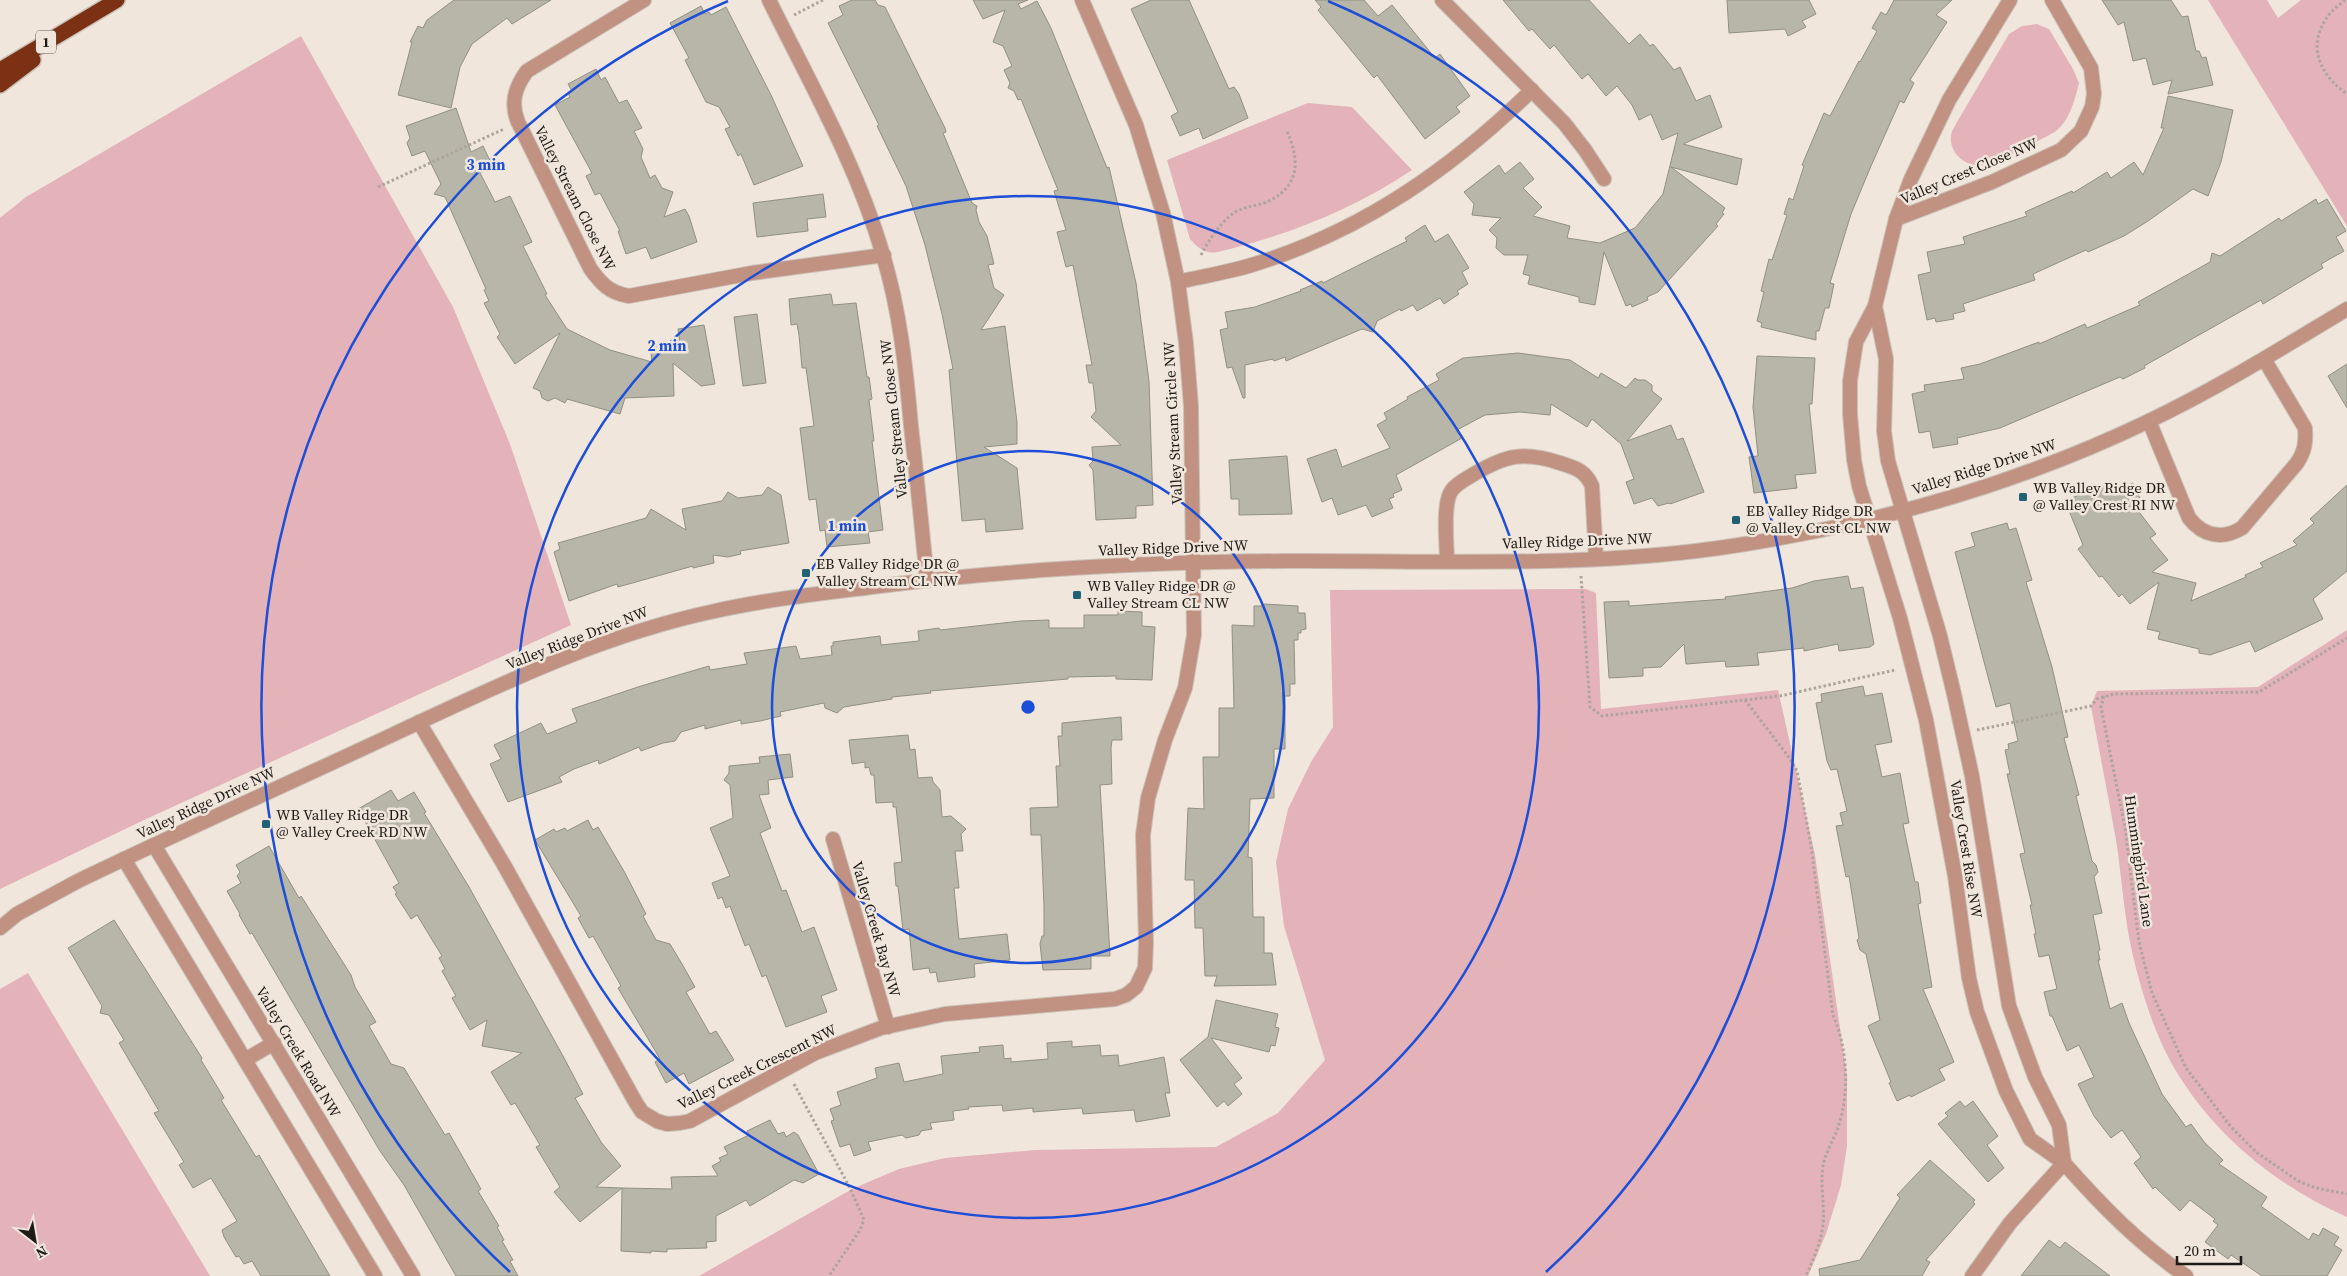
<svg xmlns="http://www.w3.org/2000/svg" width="2347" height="1276" font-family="'Source Serif 4',serif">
  <rect width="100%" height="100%" fill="#f0e6db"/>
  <g fill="#e4b2b9">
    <polygon points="2208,0 2267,0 2278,18 2301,0 2347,0 2347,226"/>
    <path d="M2037 24 2049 29 2073 69 2079 83C2075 99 2070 120 2056 131 2049 136 1995 163 1987 165 1970 169 1949 156 1951 136 1951 132 1955 126 1957 122L2009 34 2022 26Z"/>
    <polygon points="301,36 453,307 510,444 571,625 144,820 0,889 0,218 26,197"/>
    <path d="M1308 103 1352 107 1412 170C1352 210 1288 235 1218 252 1205 254 1198 248 1190 239L1167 160Z"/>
    <polygon points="1586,589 1596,593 1601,709 1778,690 1815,855 1847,1077 1847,1146 1841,1185 1826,1234 1808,1276 699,1276 852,1189 899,1169 945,1158 1036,1150 1216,1147 1278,1113 1325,1060 1284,926 1276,862 1288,809 1311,762 1333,727 1330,590"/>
    <path d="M2347 630V1217C2281 1188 2220 1140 2181 1079 2157 1042 2143 998 2133 956 2124 918 2122 878 2116 840 2108 795 2099 750 2091 706L2097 691 2258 687Z"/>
    <polygon points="28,973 210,1276 0,1276 0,989"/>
  </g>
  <g fill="#b7b6a9" stroke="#919083">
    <polygon points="454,0 551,0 512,24 507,18 472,44 460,67 451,108 398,95 412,42 410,42 418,26 423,28 427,20"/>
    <polygon points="852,0 875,0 878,5 885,7 945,128 946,132 943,133 972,203 977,206 976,210 979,222 987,236 994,264 988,265 994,288 1004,295 981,330 1005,326 1017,422 1017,444 984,447 1017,468 1023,529 986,532 985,519 962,521 949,370 953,369 942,314 925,245 906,186 877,126 879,125 828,23 843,15 839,6"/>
    <polygon points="973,0 1028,0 1018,4 1021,9 1037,1 1051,28 1107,168 1109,167 1136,283 1149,381 1153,505 1136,506 1136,518 1096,520 1093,470 1089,465 1093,461 1092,447 1121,445 1091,417 1096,411 1093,383 1089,383 1086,365 1092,365 1073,265 1066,267 1057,232 1066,230 1054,191 1058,190 1021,99 1018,100 1014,91 1008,88 1010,83 1004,70 1012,66 1003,46 993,42 1005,10 983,19"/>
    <polygon points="1151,0 1189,0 1229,89 1234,87 1239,94 1248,118 1203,139 1199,128 1180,136 1171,116 1178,112 1131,9"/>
    <polygon points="1315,0 1364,0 1378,16 1392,5 1435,58 1440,54 1470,96 1456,107 1460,112 1425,139 1377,75 1374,78 1318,10 1321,7"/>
    <polygon points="1503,0 1589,0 1629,44 1640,34 1650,46 1653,44 1674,70 1680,67 1696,101 1710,95 1722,127 1683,144 1742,159 1737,185 1671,167 1725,208 1722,213 1724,214 1716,224 1718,226 1658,292 1647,297 1648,300 1632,307 1631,304 1626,306 1604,252 1595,305 1579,302 1579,297 1528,284 1530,276 1523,274 1528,255 1504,255 1496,248 1497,238 1489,230 1501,218 1472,215 1474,204 1464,192 1499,165 1505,174 1520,162 1534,179 1523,188 1542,207 1533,216 1570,226 1567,238 1600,243 1635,228 1663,194 1678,133 1662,140 1651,114 1639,120 1632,105 1617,86 1606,96 1588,74 1582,79 1554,45 1550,49 1532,29 1529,31"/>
    <polygon points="1727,0 1809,0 1816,14 1802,21 1806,27 1788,36 1785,29 1729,33"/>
    <polygon points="1894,0 1952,0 1936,15 1947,22 1910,80 1914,83 1904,103 1900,101 1871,166 1851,214 1830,283 1834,284 1829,308 1825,308 1819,331 1816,331 1816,340 1761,327 1762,323 1757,321 1764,292 1761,291 1769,259 1772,260 1787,215 1784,214 1789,198 1793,200 1804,166 1802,165 1824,113 1830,116 1859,61 1860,62 1877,31 1872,28 1881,12 1886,15"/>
    <polygon points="2102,0 2171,0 2182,17 2188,16 2196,51 2199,51 2202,58 2206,57 2213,85 2168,94 2172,80 2153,85 2146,58 2133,61 2124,22 2118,25"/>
    <polygon points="701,6 705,14 709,12 711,15 726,7 771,95 803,166 754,185 741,154 738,156 725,129 730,127 719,107 706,102 685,60 689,58 670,23"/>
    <polygon points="596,69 601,80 605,77 619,103 627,100 642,128 634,131 643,149 641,157 650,178 655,175 662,188 673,192 664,217 685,209 689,216 697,242 651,259 646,247 626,254 618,231 620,231 600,193 595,195 586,176 592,173 555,105 570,97 568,93 572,91 568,84"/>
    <polygon points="2168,96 2233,110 2221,162 2208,196 2193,189 2148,221 2124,236 2088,252 2086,250 2033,274 2035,280 1963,304 1965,311 1953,314 1954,319 1936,322 1935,318 1927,320 1918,275 1931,272 1927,252 1965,244 1963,237 2027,216 2025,212 2072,191 2073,193 2107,172 2111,178 2134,162 2143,175 2164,128 2161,128"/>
    <polygon points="456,108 471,152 483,146 493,167 480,173 495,202 510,196 532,242 523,246 547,294 545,295 567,329 610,350 652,362 650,345 680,344 678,329 704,325 715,384 701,386 673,363 674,396 625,398 620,414 567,399 565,403 555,398 548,401 542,398 540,391 533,388 560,333 515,364 497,337 500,334 484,303 489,301 484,290 486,289 445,197 434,194 441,184 425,151 412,156 407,143 410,138 406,126"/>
    <polygon points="823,194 826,217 807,219 808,231 757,237 753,203"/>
    <polygon points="2316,199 2318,204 2327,199 2346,231 2336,237 2344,251 2321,264 2323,268 2263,304 2261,300 2144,366 2145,368 2123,379 2120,377 2000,428 1957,438 1958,444 1933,448 1930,431 1919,433 1912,394 1925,391 1924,385 1964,379 1961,368 1980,364 2039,342 2039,344 2085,324 2087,328 2140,305 2138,302 2210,262 2212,253 2220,256 2279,218 2281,221"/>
    <polygon points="1425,225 1435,242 1448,234 1469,268 1462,272 1468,284 1457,291 1459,294 1444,304 1440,298 1417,311 1413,305 1401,311 1400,309 1377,321 1373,332 1362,329 1286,361 1285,357 1274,361 1273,359 1245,365 1245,398 1243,398 1232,367 1227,368 1220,330 1228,328 1225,312 1255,307 1301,291 1300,290 1322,281 1323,283 1407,241 1405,238"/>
    <polygon points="831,294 833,305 856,303 867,377 869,377 872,399 869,400 874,441 872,441 883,530 868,532 870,543 827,547 825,530 820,531 816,499 809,500 800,428 814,426 806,368 802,368 799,335 797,324 791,325 789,299"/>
    <polygon points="757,314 766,383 743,386 734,317"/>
    <polygon points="1518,353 1570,360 1598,378 1601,373 1626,388 1635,378 1638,380 1645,380 1652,385 1652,391 1662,399 1627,441 1671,425 1677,440 1683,438 1704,492 1670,504 1669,503 1658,506 1652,498 1634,504 1626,482 1634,479 1621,444 1592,419 1587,427 1551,404 1550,415 1520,412 1485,415 1457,430 1462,438 1396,475 1402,490 1393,494 1394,497 1389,499 1393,508 1372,517 1366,505 1338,515 1332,498 1322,502 1307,459 1336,449 1342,467 1390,448 1377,425 1387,419 1384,413 1408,399 1407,397 1439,380 1436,374 1463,358"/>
    <polygon points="1757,356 1815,358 1812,404 1809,404 1816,473 1795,475 1797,488 1754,493 1749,457 1758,456 1753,407"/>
    <polygon points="2347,364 2347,408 2328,376"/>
    <polygon points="1287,456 1292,514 1239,515 1239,499 1231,499 1229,460"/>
    <polygon points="2111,481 2115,490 2133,483 2143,505 2136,508 2156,534 2150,538 2168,560 2152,572 2196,583 2191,601 2246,577 2245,575 2263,567 2260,563 2297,545 2293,541 2314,523 2310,519 2347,485 2347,571 2313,599 2323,619 2255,652 2250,641 2210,655 2199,653 2199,649 2158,639 2160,632 2147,629 2159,582 2130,604 2122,594 2119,597 2102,576 2099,577 2078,549 2083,545 2065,501"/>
    <polygon points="768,487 781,495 789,543 740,551 741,554 728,557 713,555 714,563 693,568 693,566 618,587 617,584 569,601 554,552 560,549 558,543 646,518 651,509 686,530 682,509 722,501 728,492 738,498 762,495"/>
    <polygon points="2007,523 2009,530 2016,528 2032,580 2026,582 2052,667 2068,737 2064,738 2079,795 2076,796 2092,861 2096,865 2098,872 2094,877 2102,913 2093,915 2100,950 2098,951 2100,960 2098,960 2110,1009 2122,1003 2129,1023 2162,1094 2186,1127 2191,1124 2205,1143 2223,1160 2219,1164 2267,1197 2261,1206 2262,1207 2309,1240 2313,1233 2319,1236 2323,1228 2339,1237 2334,1245 2342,1250 2327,1276 2262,1276 2231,1255 2228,1259 2205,1242 2218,1225 2213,1221 2215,1219 2190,1200 2180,1211 2155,1187 2153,1189 2134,1163 2141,1157 2122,1130 2111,1138 2094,1116 2078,1084 2094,1077 2079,1045 2067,1051 2052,1016 2050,1016 2044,992 2057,989 2049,955 2039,957 2034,934 2036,934 2030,905 2032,905 2020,854 2025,853 2007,774 2010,774 2005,750 2009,749 2008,744 2018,741 2010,703 1996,707 1955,552 1975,546 1971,533"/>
    <polygon points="1848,576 1851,589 1863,587 1874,644 1870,647 1839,651 1838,644 1804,651 1804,648 1757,653 1759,665 1726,667 1725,661 1686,664 1684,644 1661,667 1643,668 1643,676 1609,678 1604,602 1629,601 1629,606 1726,599 1725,597 1792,588 1814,581"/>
    <polygon points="1264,604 1298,606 1298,613 1305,613 1306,629 1301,630 1301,633 1298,633 1298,640 1294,640 1295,684 1290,684 1290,696 1285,696 1285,749 1274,749 1274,798 1250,799 1248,857 1252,858 1253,917 1264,917 1264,953 1272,953 1276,985 1214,986 1217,976 1205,976 1203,928 1195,928 1194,880 1185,880 1188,808 1204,809 1203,757 1219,757 1219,708 1234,708 1232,625 1254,626 1254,606 1264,606"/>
    <polygon points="1118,611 1142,612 1142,626 1155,627 1152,680 1116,679 1116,676 1068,677 1068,679 930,691 931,693 892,697 892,699 844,707 837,713 825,708 824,703 780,712 781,716 760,721 741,724 741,720 705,729 705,725 681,732 675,741 663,743 641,751 639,747 599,764 598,760 574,769 559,777 562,782 508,802 490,764 501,759 494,745 541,723 547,734 577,722 572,709 641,686 709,666 710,670 747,664 744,653 796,646 800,659 832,655 831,646 833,646 833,642 880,636 881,645 919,641 918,631 939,628 940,630 1021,621 1049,620 1049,628 1084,628 1084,615 1118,615"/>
    <polygon points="1863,686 1865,696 1882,693 1892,742 1875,745 1882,777 1900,773 1909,823 1903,824 1915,882 1918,882 1921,903 1918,904 1932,987 1923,989 1954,1062 1939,1069 1945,1080 1911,1097 1910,1095 1897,1101 1889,1083 1891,1082 1868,1026 1880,1020 1866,954 1860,950 1857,940 1859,938 1849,876 1846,877 1836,826 1843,825 1840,813 1847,811 1837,769 1831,770 1827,761 1816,703 1822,702 1821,694"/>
    <polygon points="1121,717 1122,740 1112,740 1111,748 1112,784 1100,785 1110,956 1091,956 1091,969 1043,970 1040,944 1042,936 1044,936 1044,906 1041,835 1031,835 1030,808 1058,807 1056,766 1060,766 1058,736 1062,736 1062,723"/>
    <polygon points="908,735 910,750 915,749 918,778 932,777 933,782 940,790 942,817 951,816 966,829 961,834 963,851 955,851 959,888 954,888 959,939 1007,934 1010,960 974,964 975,977 938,982 936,972 930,973 929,968 913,970 909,929 903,930 898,886 896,886 894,863 902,862 896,807 893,807 893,802 876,803 874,775 871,775 869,767 865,768 865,762 852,764 849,740"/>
    <polygon points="790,754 793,777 768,780 769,794 759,795 771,828 760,833 782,891 786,890 802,932 814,927 837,990 821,996 827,1012 786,1027 766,975 762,977 749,944 745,946 730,906 726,908 722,897 718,899 712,883 730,876 710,828 733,818 730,785 724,780 729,773 729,766 760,763 759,757"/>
    <polygon points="391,790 398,801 414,792 426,812 424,813 469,887 563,1056 583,1094 575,1098 601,1142 621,1166 596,1187 622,1188 580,1222 554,1192 560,1187 536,1147 540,1145 515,1103 511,1105 491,1072 522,1053 482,1046 487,1020 470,1030 452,998 456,996 442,971 445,969 439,958 442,956 417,915 411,919 395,894 397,893 393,887 399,883 358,809"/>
    <polygon points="588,820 593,830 598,827 625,873 646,914 643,916 656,940 670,944 682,964 695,987 686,992 710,1034 716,1031 734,1060 689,1084 684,1073 666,1083 655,1062 660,1059 618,988 621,986 593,936 589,938 578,918 581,916 535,840 554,829 556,832 565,828 567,831"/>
    <polygon points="269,846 299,898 301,896 351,975 355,987 376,1022 369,1026 391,1064 404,1068 445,1135 449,1133 481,1189 478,1191 499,1226 497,1227 504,1240 502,1241 513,1260 510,1261 518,1276 456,1276 404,1185 380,1151 252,933 250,934 239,915 240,914 227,891 241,883 237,876 240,872 236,865"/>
    <polygon points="114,920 202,1058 201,1060 224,1098 221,1100 256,1157 259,1155 330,1276 261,1276 252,1261 244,1264 239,1256 236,1257 224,1237 222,1230 237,1221 211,1178 193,1188 179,1165 184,1162 154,1113 159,1111 119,1043 124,1040 109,1015 100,1013 102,1006 68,948"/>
    <polygon points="1216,1000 1278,1014 1275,1027 1279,1028 1275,1046 1271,1045 1269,1052 1211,1038 1242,1078 1234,1084 1242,1094 1228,1106 1224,1101 1217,1107 1180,1060 1208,1037"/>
    <polygon points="1072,1041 1072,1047 1100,1045 1101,1056 1118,1055 1119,1066 1164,1057 1170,1093 1165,1093 1170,1116 1136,1122 1134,1110 1083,1114 1082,1108 1033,1112 1033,1108 1003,1111 1002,1105 968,1107 969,1109 953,1111 954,1120 930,1123 932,1129 921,1131 919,1135 906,1138 902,1135 868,1142 871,1150 854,1156 850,1144 840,1147 831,1121 834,1120 830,1109 841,1105 837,1092 877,1078 875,1068 899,1063 904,1082 943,1074 941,1056 980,1052 979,1047 1003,1045 1004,1059 1011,1058 1011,1062 1048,1059 1047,1043"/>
    <polygon points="1960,1101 1965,1107 1973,1101 1998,1136 1987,1145 2004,1168 1988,1182 1938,1124 1948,1116 1945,1113"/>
    <polygon points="770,1120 778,1134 784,1132 786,1137 794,1132 798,1135 819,1174 803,1183 794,1180 750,1206 746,1200 716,1216 716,1241 706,1242 707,1248 667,1249 667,1252 651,1251 651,1253 621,1251 622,1188 672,1189 671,1177 718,1176 712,1166 721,1161 719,1158 728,1154 724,1147 749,1135 747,1131"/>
    <polygon points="1930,1160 1975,1200 1973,1202 1975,1204 1926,1260 1930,1262 1922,1276 1820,1276 1819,1269 1860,1260 1900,1198 1897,1195"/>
    <polygon points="2049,1240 2060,1248 2065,1242 2110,1276 2021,1276"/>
  </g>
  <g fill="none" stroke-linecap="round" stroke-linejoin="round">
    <g stroke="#cac1b8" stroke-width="16">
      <g id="minor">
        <path d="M644 0 527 71C515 87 510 103 518 122L590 268C601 284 610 293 629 296L752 273 884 255"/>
        <path d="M769 0C810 83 857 165 883 255 900 311 906 369 911 426 917 478 922 529 927 580"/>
        <polyline points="1442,0 1564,123 1585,150 1604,179"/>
        <polyline points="2010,0 1949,100 1911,179 1896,219 1875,306 1856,342 1850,381 1850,414 1854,460 1859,486 1900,618 1926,720 1955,876 1969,978 1977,1012 2006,1091 2030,1139 2064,1163"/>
        <polyline points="1896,219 1992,182 2061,150 2081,131 2092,107 2094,94 2091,68 2052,0"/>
        <path d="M1178 282C1204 276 1230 272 1255 264 1364 230 1451 169 1532 90"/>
        <polyline points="1875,306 1886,359 1884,431 1888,461 1940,636 1954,694 1972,776 2009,1006 2035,1077 2059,1125 2064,1163"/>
        <path d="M2149 421 2189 518C2203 536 2222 540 2242 528L2297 463C2305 451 2306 442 2305 428L2264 359"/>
        <path d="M1447 561C1447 544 1442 503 1452 490 1457 483 1466 479 1474 474 1506 455 1524 451 1560 463 1575 468 1585 470 1592 486L1596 559"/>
        <polyline points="419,722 504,865 636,1103 642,1112 657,1121 667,1124 680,1123 690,1121 815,1053 881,1028 945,1014 1115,999 1126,995 1136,987 1145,968 1146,942 1143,835 1148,798 1165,740 1185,688 1194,635 1191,406 1186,343 1178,282 1163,213 1136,125 1082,0"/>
        <polyline points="833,839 888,1027"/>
        <polyline points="154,845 413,1276"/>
        <polyline points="124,859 375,1276"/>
        <polyline points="245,1060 274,1043"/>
        <path d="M1972 1276 2010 1223 2064 1163C2101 1205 2139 1244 2186 1276"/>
      </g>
    </g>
    <g stroke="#cac1b8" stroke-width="16">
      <path id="tertiary" d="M0 928 17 914 78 881C182 831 287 784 392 735 497 686 601 635 715 611 769 599 825 593 880 586 1015 569 1150 562 1285 561 1436 560 1589 569 1739 545 1880 523 2020 483 2149 421 2218 388 2282 348 2347 309"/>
    </g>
    <g stroke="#cac1b8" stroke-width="18">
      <g id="motorway">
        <polyline points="0,70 117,0"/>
        <polyline points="0,85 33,60"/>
      </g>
    </g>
    <g stroke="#ada59c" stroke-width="3" stroke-dasharray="2.5 2.5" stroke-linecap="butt">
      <path d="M2345 0C2339 5 2332 10 2328 16 2306 46 2320 75 2347 94"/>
      <polyline points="794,15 823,0"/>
      <polyline points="378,187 504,129"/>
      <path d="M1201 255C1209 240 1219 225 1231 215 1243 205 1259 207 1271 200 1301 184 1299 158 1287 131"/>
      <polyline points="1581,576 1590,707 1602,716 1780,696 1895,670"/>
      <polyline points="2104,696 2101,707 2125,828 2139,942 2152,993 2186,1068 2231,1127 2256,1152 2298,1181 2316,1188 2347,1194"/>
      <path d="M1745 700 1788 756 1797 771 1811 845 1833 1015C1847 1047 1850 1090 1839 1124 1835 1139 1825 1151 1823 1167 1820 1186 1825 1206 1823 1225 1821 1242 1813 1260 1806 1276"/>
      <polyline points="1977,730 2091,706 2097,699 2114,694 2259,692 2347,638"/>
      <polyline points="794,1084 850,1188 864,1220 860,1230 829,1276"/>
    </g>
    <use href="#minor" stroke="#c19181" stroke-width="14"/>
    <use href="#tertiary" stroke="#c19181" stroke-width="14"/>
    <use href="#motorway" stroke="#7c3114" stroke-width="15"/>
  </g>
  <g fill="none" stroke="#1d4ed8" stroke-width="2.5">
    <circle cx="1028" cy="707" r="256"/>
    <circle cx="1028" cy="707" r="511"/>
    <path d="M510 1272A767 767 0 0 1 728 1M1328 1A767 767 0 0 1 1546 1272"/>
  </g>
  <g fill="#206175" stroke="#f0e6db" stroke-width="2">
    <rect x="2018" y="492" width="10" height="10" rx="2.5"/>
    <rect x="1731" y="515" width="10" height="10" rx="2.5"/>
    <rect x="801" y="568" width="10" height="10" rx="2.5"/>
    <rect x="1072" y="590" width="10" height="10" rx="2.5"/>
    <rect x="261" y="819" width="10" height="10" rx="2.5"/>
  </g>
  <g text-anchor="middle" stroke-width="5" stroke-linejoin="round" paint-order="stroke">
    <rect fill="#f0e6db" stroke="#5d5852" stroke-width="1" x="36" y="30.5" width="20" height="23" rx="4"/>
    <g font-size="14" font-weight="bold" fill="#1e1b17">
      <text x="46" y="47">1</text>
    </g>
    <g font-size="15" fill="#1e1b17" stroke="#f0e6db">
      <text transform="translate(1969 171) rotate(-23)" y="5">Valley Crest Close NW</text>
      <text transform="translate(575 198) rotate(63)" y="5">Valley Stream Close NW</text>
      <text transform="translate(894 419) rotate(-96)" y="5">Valley Stream Close NW</text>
      <text transform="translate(1173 423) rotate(-93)" y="5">Valley Stream Circle NW</text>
      <text transform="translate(1984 467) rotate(-18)" y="5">Valley Ridge Drive NW</text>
      <text transform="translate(1577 541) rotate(-2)" y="5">Valley Ridge Drive NW</text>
      <text transform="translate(1173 548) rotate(-2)" y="5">Valley Ridge Drive NW</text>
      <text transform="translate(577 638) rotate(-21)" y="5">Valley Ridge Drive NW</text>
      <text transform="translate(206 803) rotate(-25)" y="5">Valley Ridge Drive NW</text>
      <text transform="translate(1966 849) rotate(81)" y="5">Valley Crest Rise NW</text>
      <text transform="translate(2139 861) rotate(82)" y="5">Hummingbird Lane</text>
      <text transform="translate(876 929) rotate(74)" y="5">Valley Creek Bay NW</text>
      <text transform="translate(298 1052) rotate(59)" y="5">Valley Creek Road NW</text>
      <text transform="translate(757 1067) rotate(-26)" y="5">Valley Creek Crescent NW</text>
    </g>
    <g font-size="15" fill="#1e1b17" stroke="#f0e6db" text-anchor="start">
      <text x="2033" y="493">WB Valley Ridge DR<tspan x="2033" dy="17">@ Valley Crest RI NW</tspan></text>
      <text x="1746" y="516">EB Valley Ridge DR<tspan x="1746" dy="17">@ Valley Crest CL NW</tspan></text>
      <text x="816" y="569">EB Valley Ridge DR @<tspan x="816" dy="17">Valley Stream CL NW</tspan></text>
      <text x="1087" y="591">WB Valley Ridge DR @<tspan x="1087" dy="17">Valley Stream CL NW</tspan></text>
      <text x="276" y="820">WB Valley Ridge DR<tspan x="276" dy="17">@ Valley Creek RD NW</tspan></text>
    </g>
  </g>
  <circle cx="1028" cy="707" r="8" fill="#1d4ed8" stroke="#f0e6db" stroke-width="2.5"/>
  <g font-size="15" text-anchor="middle" font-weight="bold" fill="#1d4ed8" stroke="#f0e6db" stroke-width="5" stroke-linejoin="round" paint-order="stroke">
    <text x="486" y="170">3 min</text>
    <text x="667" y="351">2 min</text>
    <text x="847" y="531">1 min</text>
  </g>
  <g transform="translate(35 1241) rotate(149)" stroke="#f0e6db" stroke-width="4" paint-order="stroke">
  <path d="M0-4L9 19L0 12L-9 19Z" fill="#1e1b17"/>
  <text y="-8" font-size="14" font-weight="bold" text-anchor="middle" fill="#1e1b17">N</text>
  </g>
  <path d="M2177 1256v8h64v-8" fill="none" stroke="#1e1b17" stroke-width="2.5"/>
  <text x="2184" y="1256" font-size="15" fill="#1e1b17" stroke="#f0e6db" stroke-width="4" paint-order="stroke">20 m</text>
</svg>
